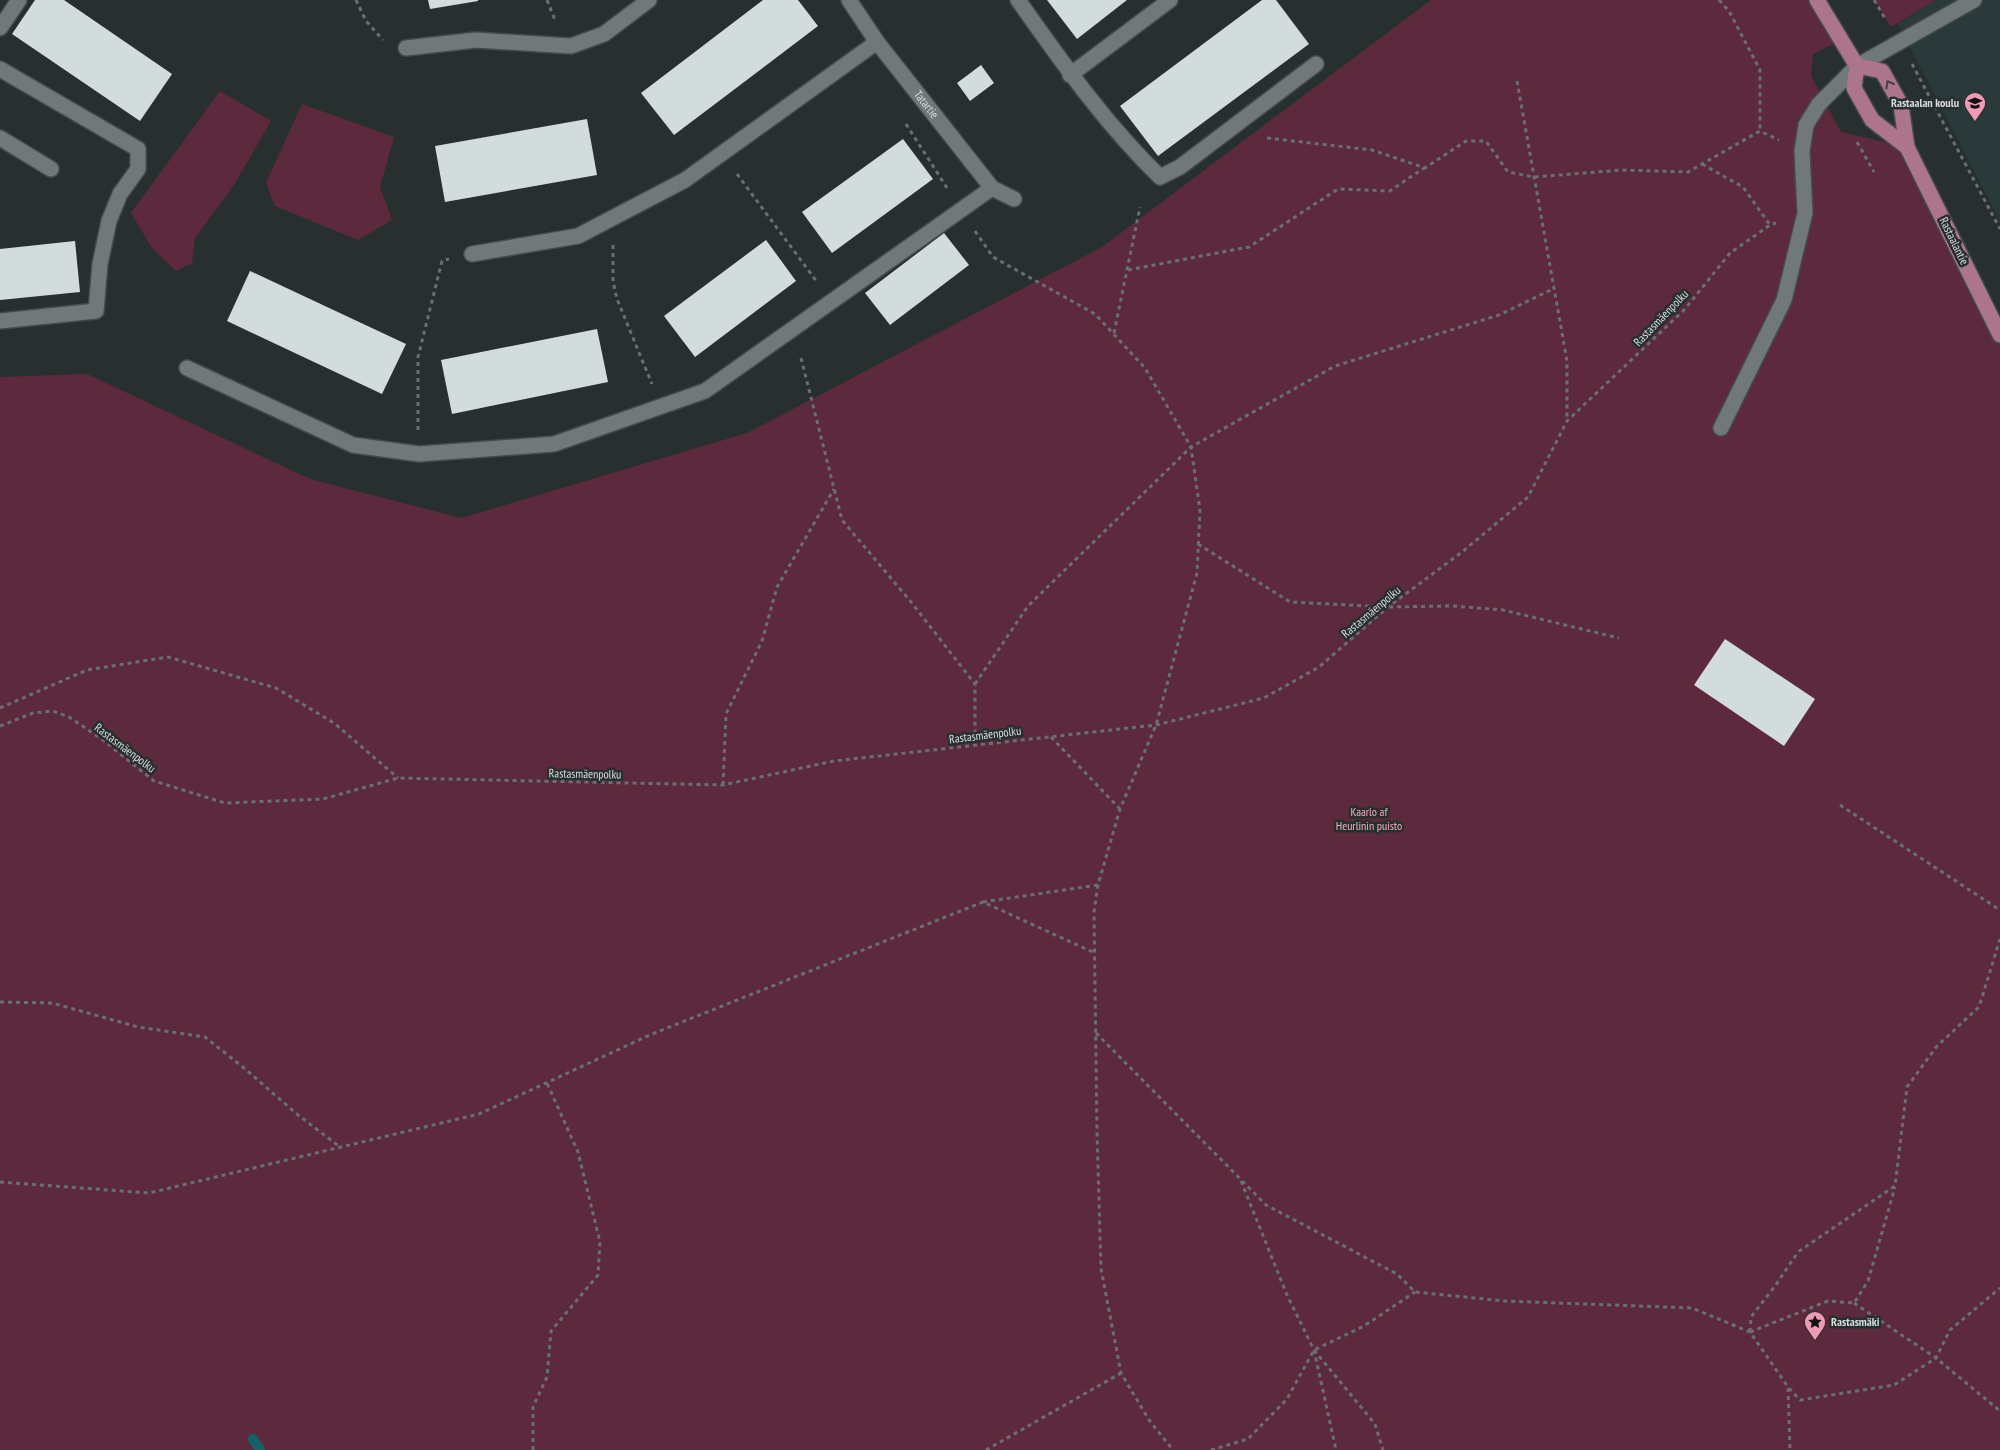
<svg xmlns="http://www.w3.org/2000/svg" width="2000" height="1450" font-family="'PT Sans Narrow',sans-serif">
  <rect width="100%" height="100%" fill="#282f2f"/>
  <polygon fill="#2a393a" points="1936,0 2000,0 2000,221 1898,24"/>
  <g fill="#5c2a3c">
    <polygon points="1431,0 1817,0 1841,40 1813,54 1811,76 1841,132 1907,147 2000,335 2000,1450 0,1450 0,377 87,374 310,479 461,518 747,433 1102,247"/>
    <polygon points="1874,0 1936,0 1891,27"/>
    <polygon points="220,91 271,121 234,185 195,238 192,263 176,271 152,248 131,213"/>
    <polygon points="302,104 394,137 380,187 392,220 358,240 275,206 266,183"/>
  </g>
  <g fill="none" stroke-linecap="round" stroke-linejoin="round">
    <polyline stroke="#156168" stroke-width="10" points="253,1439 260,1450"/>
  </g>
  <g fill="#d3dcdd">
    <polygon points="35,0 64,0 172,74 140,121 12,34"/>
    <polygon points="428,0 478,0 478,1 430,9"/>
    <polygon points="763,0 798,0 818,26 674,135 641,93"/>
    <polygon points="1047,0 1127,0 1077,39"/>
    <polygon points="1262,0 1276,0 1309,44 1158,156 1120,106"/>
    <polygon points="981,65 994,83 970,101 957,83"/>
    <polygon points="587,119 597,175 445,202 435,146"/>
    <polygon points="903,139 933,179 832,253 802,212"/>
    <polygon points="944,233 969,265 890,325 865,293"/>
    <polygon points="766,240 796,281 695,357 664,316"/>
    <polygon points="75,241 80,292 0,300 0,249"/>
    <polygon points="250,271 406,344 382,394 227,321"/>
    <polygon points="597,329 608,382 452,414 441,360"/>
    <polygon points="1725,639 1815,699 1784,746 1694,685"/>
  </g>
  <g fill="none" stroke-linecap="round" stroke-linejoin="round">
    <g stroke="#444a4b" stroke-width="18">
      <g id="lane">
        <path d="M1018 0C1062 62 1105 124 1160 177L1180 167 1316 64"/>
        <polyline points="0,28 19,0"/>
        <polyline points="406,48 476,40 571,46 604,34 649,0"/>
        <polyline points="0,69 138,149 138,169 120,194 109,221 100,264 96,311 0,321"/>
        <polyline points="1070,75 1170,0"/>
        <polyline points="0,138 51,169"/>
        <polyline points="472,254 578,236 685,180 877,42"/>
        <polyline points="187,368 353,445 419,454 554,444 705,391 992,188"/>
        <polyline points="1721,428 1784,300 1805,213 1802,151 1806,125 1819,104 1857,66"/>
      </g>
    </g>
    <g stroke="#444a4b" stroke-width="18">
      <g id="street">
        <path id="s1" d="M849 0 877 42 992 188 1014 199"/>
        <polyline points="1857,66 1974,0"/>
      </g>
    </g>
    <g stroke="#444a4b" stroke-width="18">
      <g id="primary">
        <polyline points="1817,0 1857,66 1854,88 1872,120 1907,147"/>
        <polyline points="1857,66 1882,71 1901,105 1907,147 2000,335"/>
      </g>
    </g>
    <g stroke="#6a7071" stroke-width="3" stroke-dasharray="4 4" stroke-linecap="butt">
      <polyline points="356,0 366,21 383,40"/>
      <polyline points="547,0 555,20"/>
      <polyline points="1719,0 1729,11 1760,70 1760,131"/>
      <polyline points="1874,0 1886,20"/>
      <polyline points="1912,64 2000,229"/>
      <polyline points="1517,81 1567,361 1567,420"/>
      <polyline points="906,124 947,188"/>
      <polyline points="1267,138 1372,150 1425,168 1466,141 1486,141 1508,172 1534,177 1622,170 1688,172 1760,131 1779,140"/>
      <polyline points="1857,142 1874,172"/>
      <polyline points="1702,164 1743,187 1770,225"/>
      <polyline points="737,174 817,282"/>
      <polyline points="975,231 993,257 1095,314 1145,368 1191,447 1200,510 1197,573 1156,725 1120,809 1098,885 1094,912 1097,1132 1101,1269 1121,1373 1149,1420 1173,1450"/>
      <polyline points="613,245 613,281 617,299 652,384"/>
      <polyline points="1128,270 1249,247 1338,189 1390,191 1424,168"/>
      <polyline points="1114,333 1140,207"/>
      <polyline points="801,358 842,520 911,602 975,684 975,745"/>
      <polyline points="418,430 418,357 442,261 449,259"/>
      <polyline points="1198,544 1290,602 1388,607 1453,606 1503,610 1619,638"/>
      <polyline points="975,684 1028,606 1191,447 1335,366 1499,315 1553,289"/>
      <polyline points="0,708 87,670 168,657 276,688 334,723 398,778"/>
      <polyline points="0,726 33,713 53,711 69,717 103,740 154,781 225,803 323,799 398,778 723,785 834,761 1156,725 1264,698 1319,667 1388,607 1462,552 1528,497 1567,421 1685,309 1730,253 1770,225 1776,223"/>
      <polyline points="1051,737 1120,809"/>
      <polyline points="723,785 726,714 762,641 777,587 834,489"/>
      <polyline points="1840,805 2000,910"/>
      <polyline points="983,902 1098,885"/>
      <polyline points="0,1002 52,1003 138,1027 205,1037 244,1068 298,1115 340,1147"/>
      <polyline points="1096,1033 1266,1205 1397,1274 1415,1292 1505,1301 1692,1308 1750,1332 1788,1387 1800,1400 1894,1385 1936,1358 1950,1330 2000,1288"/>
      <polyline points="1241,1181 1287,1295 1314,1350 1336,1450"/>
      <polyline points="0,1182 149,1193 479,1114 652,1034 983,902 1095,953"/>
      <polyline points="1854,1303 1936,1358 2000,1411"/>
      <polyline points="1750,1332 1751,1317 1775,1286 1798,1252 1895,1186 1907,1087 1937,1046 1979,1007 2000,939"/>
      <polyline points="1750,1332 1828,1301 1854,1303 1868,1281 1895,1187"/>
      <polyline points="1314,1350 1375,1424 1383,1450"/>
      <polyline points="1788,1388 1790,1450"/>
      <polyline points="533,1450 533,1407 547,1377 551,1331 598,1275 600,1242 578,1152 547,1083"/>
      <polyline points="986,1450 1121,1373"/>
      <polyline points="1211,1450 1248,1439 1287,1399 1314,1350 1364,1326 1415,1292"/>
    </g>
    <use href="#lane" stroke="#707879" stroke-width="15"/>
    <use href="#street" stroke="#707879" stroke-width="15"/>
    <use href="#primary" stroke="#ad758a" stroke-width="15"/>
  </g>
  <defs><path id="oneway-chevron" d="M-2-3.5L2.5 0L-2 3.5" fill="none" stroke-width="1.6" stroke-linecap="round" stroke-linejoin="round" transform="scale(1.25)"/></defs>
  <use stroke="#494046" href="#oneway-chevron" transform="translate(1889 84) rotate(-120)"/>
  <defs>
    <g id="school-pin" transform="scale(1.125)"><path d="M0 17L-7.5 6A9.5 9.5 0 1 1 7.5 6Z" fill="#f09ab5" stroke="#282f2f"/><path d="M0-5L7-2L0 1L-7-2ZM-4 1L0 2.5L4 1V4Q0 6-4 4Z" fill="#111"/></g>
    <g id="sight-pin" transform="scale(1.125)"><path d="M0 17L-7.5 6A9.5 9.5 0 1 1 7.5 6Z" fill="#f09ab5" stroke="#282f2f"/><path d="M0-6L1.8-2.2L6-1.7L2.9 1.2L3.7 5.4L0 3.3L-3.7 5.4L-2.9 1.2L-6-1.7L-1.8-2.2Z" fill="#111"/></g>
  </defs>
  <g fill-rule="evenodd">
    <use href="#school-pin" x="1975" y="103"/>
    <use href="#sight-pin" x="1815" y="1322"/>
  </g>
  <g text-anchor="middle" stroke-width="5" stroke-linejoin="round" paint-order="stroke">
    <g font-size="12" font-weight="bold" fill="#d9ddde" stroke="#282f2f" text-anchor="end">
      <text x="1959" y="107">Rastaalan koulu</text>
      <text x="1831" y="1326" text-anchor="start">Rastasmäki</text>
    </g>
    <g font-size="12" fill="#d9ddde" stroke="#282f2f">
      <text dy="4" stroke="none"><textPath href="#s1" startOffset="130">Tatartie</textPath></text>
      <text transform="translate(1954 241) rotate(64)" y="4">Rastaalantie</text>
      <text transform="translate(1661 318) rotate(-46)" y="4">Rastasmäenpolku</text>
      <text transform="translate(1371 612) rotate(-40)" y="4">Rastasmäenpolku</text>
      <text transform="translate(985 735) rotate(-7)" y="4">Rastasmäenpolku</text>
      <text transform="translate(125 748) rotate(37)" y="4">Rastasmäenpolku</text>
      <text transform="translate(585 774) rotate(1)" y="4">Rastasmäenpolku</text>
    </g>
    <g font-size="12" fill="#f5adc3" stroke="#282f2f">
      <text x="1369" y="816">Kaarlo af<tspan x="1369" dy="14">Heurlinin puisto</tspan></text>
    </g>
  </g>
</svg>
